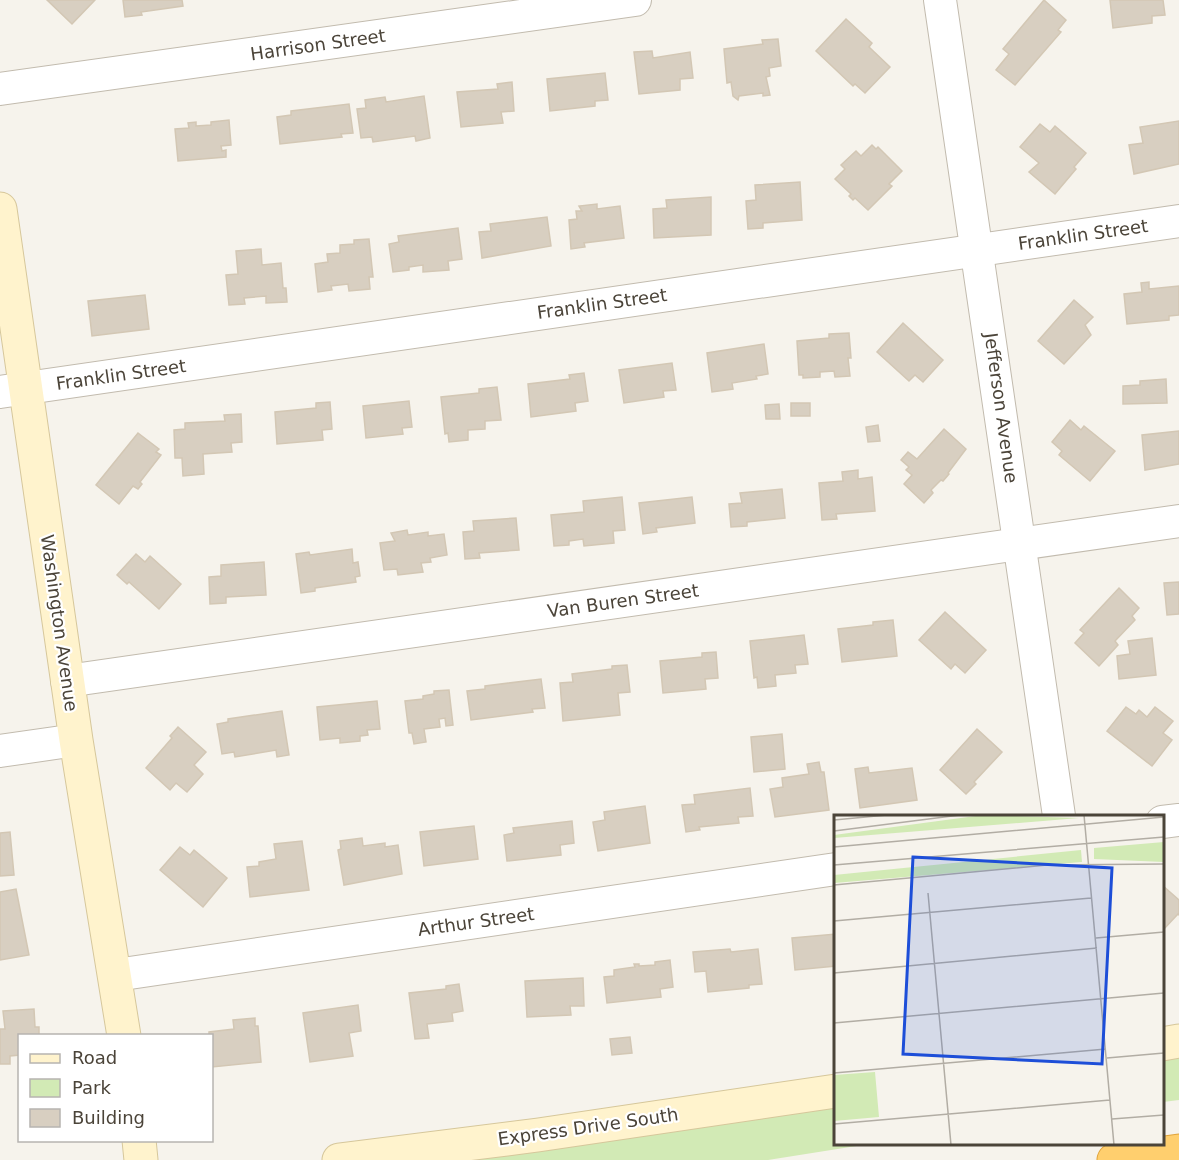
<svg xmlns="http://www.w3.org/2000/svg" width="1179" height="1160" font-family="'DejaVu Sans',sans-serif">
  <rect width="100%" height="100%" fill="#f6f3ec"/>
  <g fill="#d2eab5">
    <polygon points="1179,1053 1179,1100 1163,1102 1162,1055"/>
    <polygon points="835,1102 836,1144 869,1144 768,1160 397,1160"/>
  </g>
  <g fill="#d8cfc1" stroke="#d3c7b4" stroke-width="1.5">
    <polygon points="47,0 95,0 72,24"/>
    <polygon points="123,0 182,0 183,6 141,12 142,15 125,17"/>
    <polygon points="1044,0 1066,20 1058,30 1061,32 1015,85 996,70 1009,54 1003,49"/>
    <polygon points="1110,0 1163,0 1165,15 1152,16 1152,23 1113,28"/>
    <polygon points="846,19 872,43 869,47 890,67 865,93 855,84 853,86 816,51"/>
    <polygon points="778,39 781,66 769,68 770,76 766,77 770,95 763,96 763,93 739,96 738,100 733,96 731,82 727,83 724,49 763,44 762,40"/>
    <polygon points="652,51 653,58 690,52 693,78 680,79 680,90 639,94 634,52"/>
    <polygon points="605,73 608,100 595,101 595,106 550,111 547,79"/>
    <polygon points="512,82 514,111 501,112 503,123 461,127 457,92 498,89 497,84"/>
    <polygon points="424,96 430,138 416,141 415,136 373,142 372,137 361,138 357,109 366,108 365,100 385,97 386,102"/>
    <polygon points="349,104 353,133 341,134 342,137 280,144 277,117 291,115 291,111"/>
    <polygon points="229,120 231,145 221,146 222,151 226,150 226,157 178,161 175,129 189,128 188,123 196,122 196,126 211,125 211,122"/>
    <polygon points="1179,121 1179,164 1134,174 1129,145 1143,143 1140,127"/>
    <polygon points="1040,124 1050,132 1055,126 1086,153 1074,167 1076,169 1055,194 1029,172 1039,163 1020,147"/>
    <polygon points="872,145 876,149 878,147 902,171 889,184 892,186 868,210 855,198 853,200 849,196 851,194 835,179 845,169 841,165 856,151 861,156"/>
    <polygon points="800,182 802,220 763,223 763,228 748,229 746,201 756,200 755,185"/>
    <polygon points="711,197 711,235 654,238 653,209 667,208 666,200"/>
    <polygon points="597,204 597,209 620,206 624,238 584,243 585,247 571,249 569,220 577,219 576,211 582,211 579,206"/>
    <polygon points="547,217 551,246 482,258 479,232 491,231 490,224"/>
    <polygon points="458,228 462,259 448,261 449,270 423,272 423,265 409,267 409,270 393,272 389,244 399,242 398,236"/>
    <polygon points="369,239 373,277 369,277 370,289 349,291 348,284 331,286 332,290 318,292 315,264 328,262 327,254 340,253 340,245 354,244 354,240"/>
    <polygon points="261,249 262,265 281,263 283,288 286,288 287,302 266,303 266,296 244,298 245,304 229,305 226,275 238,274 236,251"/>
    <polygon points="1149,282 1149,289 1179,286 1179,315 1169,316 1169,320 1127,324 1124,294 1142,292 1141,283"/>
    <polygon points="145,295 149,329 92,336 88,301"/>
    <polygon points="1074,300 1093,317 1085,325 1091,335 1064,364 1038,341"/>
    <polygon points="903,323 943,360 923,382 915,375 909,381 877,352"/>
    <polygon points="849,333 851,358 848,358 850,376 835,377 834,371 820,372 820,377 803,378 803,375 799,375 797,341 829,338 829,334"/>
    <polygon points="764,344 768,374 756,376 757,379 732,383 733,389 712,392 707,353"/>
    <polygon points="672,363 676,390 663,391 664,397 624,403 619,370"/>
    <polygon points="584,373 588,401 575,403 576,411 531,417 528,384 570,379 569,375"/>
    <polygon points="1166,379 1167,403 1123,404 1123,386 1140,385 1140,381"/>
    <polygon points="497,387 501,420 485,421 485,429 468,430 468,440 449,442 448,433 445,434 441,397 479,393 479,389"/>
    <polygon points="409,401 412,427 402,428 403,434 366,438 363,406"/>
    <polygon points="330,402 332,429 322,430 323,440 277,444 275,412 316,408 316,403"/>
    <rect x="791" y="403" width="19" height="13"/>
    <polygon points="779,404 780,419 766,419 765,405"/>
    <polygon points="241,414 242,442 231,443 232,452 203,454 204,474 183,476 182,458 175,458 174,430 185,429 185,423 225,421 224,415"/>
    <polygon points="1070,420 1081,430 1084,426 1115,451 1090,481 1059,455 1062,451 1052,442"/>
    <polygon points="878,425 880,441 868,442 866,427"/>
    <polygon points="944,429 966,449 948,473 949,474 943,481 941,480 931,490 933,493 924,503 904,484 912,475 906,470 909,467 901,460 908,452 917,459"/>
    <polygon points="1179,431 1179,464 1145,470 1142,435"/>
    <polygon points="138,433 159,449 156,452 161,455 140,482 142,484 138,489 133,486 119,504 96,485"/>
    <polygon points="858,470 858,479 872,477 875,511 836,514 837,519 822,520 819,483 843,481 842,472"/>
    <polygon points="782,489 785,518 747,522 747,526 731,527 729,504 742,503 740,493"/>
    <polygon points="622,497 625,530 613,531 614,543 584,546 583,539 569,541 569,545 554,546 551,515 584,512 583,501"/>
    <polygon points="692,497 695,523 656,528 657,532 643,534 639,503"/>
    <polygon points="516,518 519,550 479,553 480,558 465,559 463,532 474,531 473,521"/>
    <polygon points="407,530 408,535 428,532 428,536 444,534 447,555 430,558 431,562 421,563 423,572 398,575 397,569 384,570 380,543 395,541 391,533"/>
    <polygon points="352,549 353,563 358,562 360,576 355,577 356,582 315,588 315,591 301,593 296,554 309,552 310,555"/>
    <polygon points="136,554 145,562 150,556 181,584 159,609 129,582 127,584 117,575"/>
    <polygon points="264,562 266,595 226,597 226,603 210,604 209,577 221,576 221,565"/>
    <polygon points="1179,582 1179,614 1167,615 1164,583"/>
    <polygon points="1119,588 1139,608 1132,616 1135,620 1115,641 1118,645 1099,666 1075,643 1084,633 1080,630"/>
    <polygon points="945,612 986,650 965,673 955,664 951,669 919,640"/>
    <polygon points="893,620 897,656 842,662 838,629 873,625 873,622"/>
    <polygon points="804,635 808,664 795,665 796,673 775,675 776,686 758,688 757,677 754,678 750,641"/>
    <polygon points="1152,638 1156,675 1119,679 1117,656 1130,654 1128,641"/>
    <polygon points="716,652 718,678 705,679 706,689 663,693 660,661 702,657 702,653"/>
    <polygon points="627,665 630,692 618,693 620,715 563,721 560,683 573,682 572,674 612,669 612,666"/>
    <polygon points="541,679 545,708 532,709 533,712 471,720 467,691 485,689 485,686"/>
    <polygon points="449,690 453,725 446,726 445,718 439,719 440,727 424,729 426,742 414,744 412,733 409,733 405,701 423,699 423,696 434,694 434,691"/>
    <polygon points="377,701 380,729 367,730 368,735 360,736 360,741 340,743 340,738 320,740 317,707"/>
    <polygon points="1126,707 1136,714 1139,710 1147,717 1155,707 1173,721 1163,733 1172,740 1152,766 1107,731"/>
    <polygon points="282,711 289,755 277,757 276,750 235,757 234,752 222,754 217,724 228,722 228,719"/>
    <polygon points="178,727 206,752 194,765 203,774 187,792 176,783 170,790 146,768 172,738 170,736"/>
    <polygon points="977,729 1002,752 974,782 976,784 966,794 940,770"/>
    <polygon points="782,734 785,769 754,772 751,737"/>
    <polygon points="819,762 821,772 824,772 829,810 775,817 770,789 783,787 782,778 809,774 807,764"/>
    <polygon points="868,767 869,773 912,768 917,800 860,808 855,769"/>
    <polygon points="750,788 753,816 738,817 739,823 699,827 700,830 686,832 682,805 695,804 694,795"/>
    <polygon points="645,806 650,843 598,851 593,822 605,820 604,812"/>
    <polygon points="572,821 574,843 560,845 561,855 507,861 504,835 514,833 513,828"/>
    <polygon points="474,826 478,859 424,866 420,832"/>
    <polygon points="10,832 14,875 0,876 0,833"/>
    <polygon points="362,838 363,846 385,843 385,847 398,845 402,874 344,885 338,850 341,849 340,841"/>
    <polygon points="302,841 309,890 250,897 247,867 259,866 259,862 276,859 274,844"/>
    <polygon points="180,847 190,855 194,850 227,878 203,907 160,870"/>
    <polygon points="1162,885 1179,900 1179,915 1178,914 1162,931"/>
    <polygon points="16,889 29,955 0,960 0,892"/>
    <polygon points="836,934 836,966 795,970 792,938"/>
    <polygon points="730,949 731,952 758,949 762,984 749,985 749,988 708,992 706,971 695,972 693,952"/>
    <polygon points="670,960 673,987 660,989 661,997 607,1003 604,977 614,976 614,970 635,967 634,964 639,964 639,966 655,965 655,962"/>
    <polygon points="583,978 584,1006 570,1006 571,1015 527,1017 525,981"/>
    <polygon points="459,984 463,1011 452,1013 453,1021 427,1024 429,1038 415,1039 409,993 446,989 446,986"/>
    <polygon points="358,1005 361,1031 349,1033 353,1056 310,1062 303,1013"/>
    <polygon points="34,1009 35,1027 39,1027 39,1036 20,1036 20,1055 10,1056 10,1064 0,1064 0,1029 5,1029 3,1011"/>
    <polygon points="255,1018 255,1026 258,1026 261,1062 212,1067 212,1036 209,1036 209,1032 234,1029 233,1020"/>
    <polygon points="630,1037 632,1053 612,1055 610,1039"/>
  </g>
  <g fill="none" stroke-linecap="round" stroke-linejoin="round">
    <g stroke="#c2bbae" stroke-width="34">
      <g id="street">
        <polyline points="940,0 1059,816"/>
        <polyline points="0,89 635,0"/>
        <polyline points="0,392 1179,221"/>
        <polyline points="67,681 1179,521"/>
        <polyline points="0,751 76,740"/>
        <polyline points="1162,822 1179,820"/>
        <polyline points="116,975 836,869"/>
      </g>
    </g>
    <g stroke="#d6c79b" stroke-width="35">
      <g id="secondary">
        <polyline points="0,209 76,740 124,1036"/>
        <polyline points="1162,1044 1179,1041"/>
        <polyline points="139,1140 141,1160"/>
        <polyline points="339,1160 538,1135 836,1091"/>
      </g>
    </g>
    <g stroke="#e0a43c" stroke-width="35">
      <polyline id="highway" points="1114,1160 1179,1151"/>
    </g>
    <use href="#street" stroke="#fff" stroke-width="32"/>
    <use href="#secondary" stroke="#fff3cd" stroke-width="33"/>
    <use href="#highway" stroke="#ffcf6e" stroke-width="33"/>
  </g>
  <g text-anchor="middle" stroke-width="4.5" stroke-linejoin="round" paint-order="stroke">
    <g font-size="18" fill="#4b4439" stroke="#fff">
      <text transform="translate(318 45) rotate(-8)" y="6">Harrison Street</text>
      <text transform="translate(1083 235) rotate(-8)" y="6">Franklin Street</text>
      <text transform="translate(602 304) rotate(-8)" y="6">Franklin Street</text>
      <text transform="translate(121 375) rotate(-8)" y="6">Franklin Street</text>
      <text transform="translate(1001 408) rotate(82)" y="6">Jefferson Avenue</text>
      <text transform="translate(623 601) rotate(-8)" y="6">Van Buren Street</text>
      <text transform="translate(59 623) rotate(82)" y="6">Washington Avenue</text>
      <text transform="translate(476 922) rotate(-8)" y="6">Arthur Street</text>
      <text transform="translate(588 1127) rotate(-8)" y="6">Express Drive South</text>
    </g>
  </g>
  <g transform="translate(834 815)">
    <rect width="330" height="330" fill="#f6f3ec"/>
    <path d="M149 0 245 3 0 23V20ZM330 27V47L260 44V33ZM247 35 248 47 0 68V60ZM41 257 45 302 0 306V260Z" fill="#d2eab5"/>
    <path fill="none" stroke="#b2ada4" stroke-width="1.5" d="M250 0 280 330M0 5 53 0M0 16 126 0M0 32 330 2M0 50 330 22M0 70 213 50 330 49M94 78 117 330M0 106 257 83M262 123 330 117M0 158 263 133M0 208 330 178M273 243 330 238M0 258 272 234M278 304 330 300M0 309 276 285"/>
    <path fill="#1d4ed8" fill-opacity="0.15" stroke="#1d4ed8" stroke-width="3" d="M79 42 278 53 268 249 69 239Z"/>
    <rect width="330" height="330" fill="none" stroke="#4b4439" stroke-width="3"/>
  </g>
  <rect x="18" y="1034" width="195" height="108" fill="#ffffff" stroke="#b7b4b0" stroke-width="1.5"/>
  <rect x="30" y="1054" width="30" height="9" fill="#fff3cd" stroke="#b7b4b0" stroke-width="1.5"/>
  <text x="72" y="1064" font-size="18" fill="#4b4439">Road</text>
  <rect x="30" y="1079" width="30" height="18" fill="#d2eab5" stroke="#b7b4b0" stroke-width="1.5"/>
  <text x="72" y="1094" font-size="18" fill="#4b4439">Park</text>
  <rect x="30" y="1109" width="30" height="18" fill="#d8cfc1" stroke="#b7b4b0" stroke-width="1.5"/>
  <text x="72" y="1124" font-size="18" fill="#4b4439">Building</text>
</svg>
